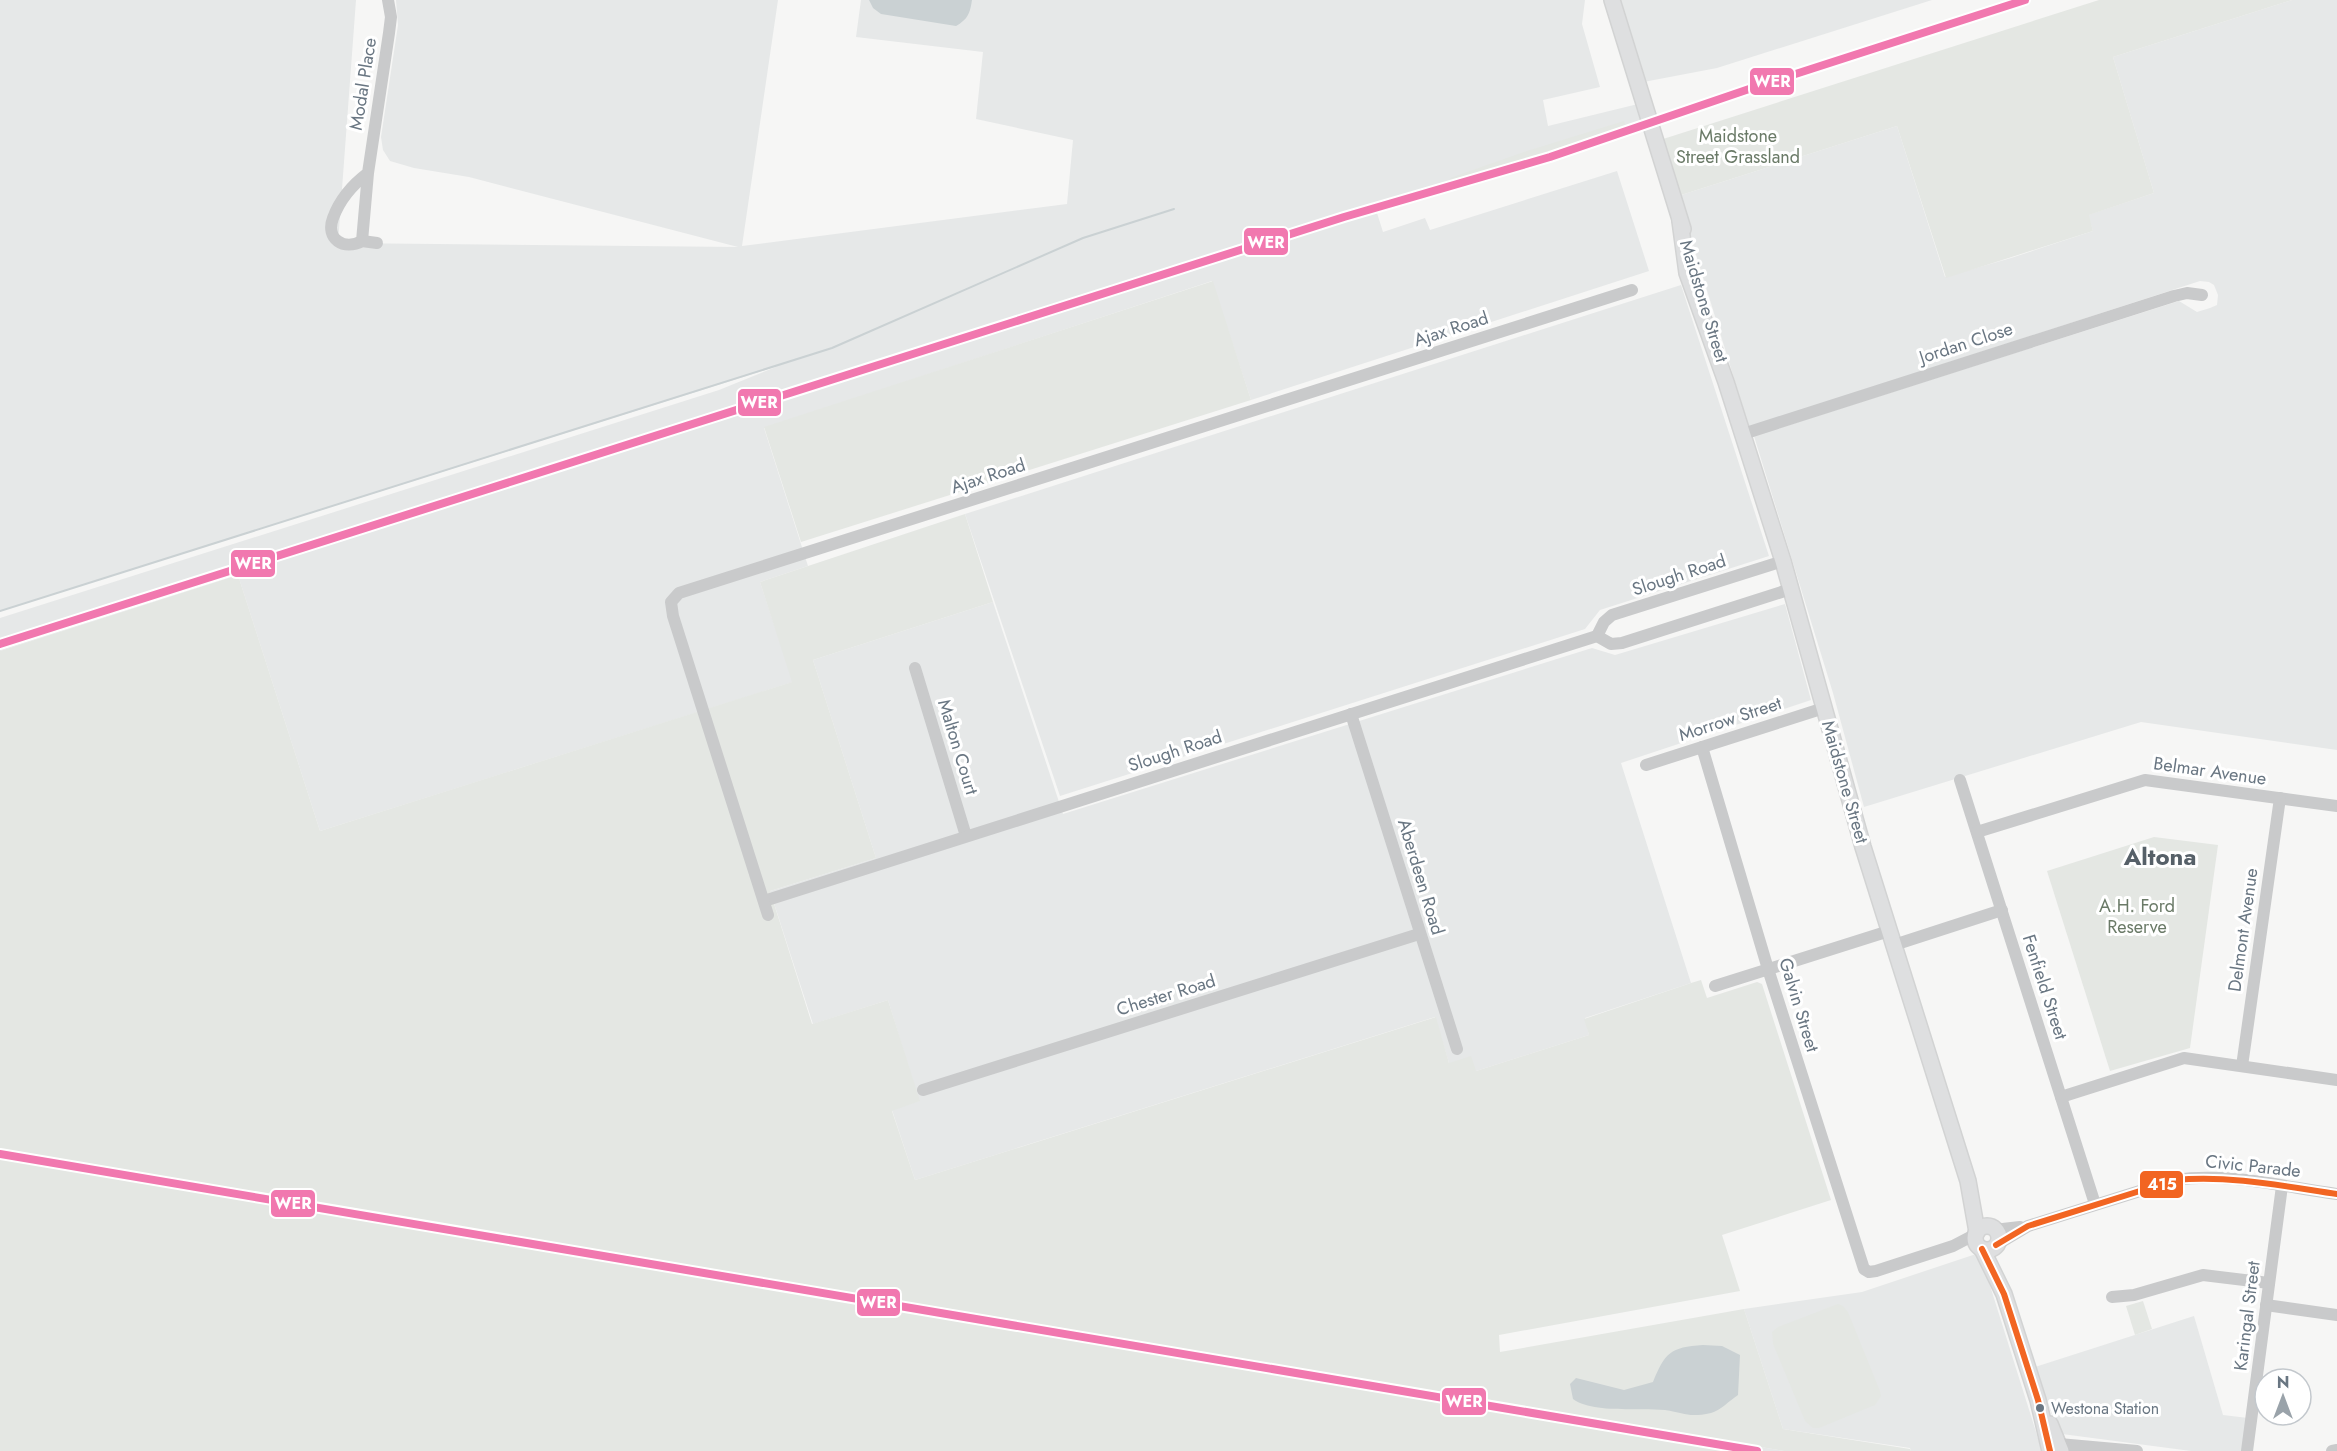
<svg xmlns="http://www.w3.org/2000/svg" width="2337" height="1451" font-family="Jost,sans-serif">
  <rect width="100%" height="100%" fill="#f6f6f5"/>
  <g fill="#e6e8e8">
    <polygon points="0,0 356,0 338,243 738,247 469,177 414,168 390,161 383,150 381,137 398,25 396,0 778,0 742,246 1067,204 1073,140 976,119 983,52 856,37 861,0 1585,0 1582,24 1600,87 1543,100 1548,126 1638,104 1646,130 1528,169 1377,213 1383,232 1425,218 1430,230 1617,171 1649,271 1251,400 1212,281 764,428 808,566 760,582 793,682 320,831 238,575 0,651 0,618 719,390 778,366 0,611"/>
    <polygon points="1609,0 1932,0 1717,68 1633,84"/>
    <polygon points="2292,0 2337,0 2337,750 2141,722 1864,807 1833,693 1754,436 2179,301 2197,312 2210,308 2217,305 2218,295 2214,285 2209,282 2200,281 1749,427 1678,196 1897,126 1945,277 2011,258 2093,231 2088,215 2154,193 2113,57"/>
    <polygon points="1681,285 1769,556 1600,610 1585,629 1060,796 965,514"/>
    <polygon points="993,602 1063,814 1592,648 1615,655 1785,604 1811,700 1621,763 1691,983 1585,1018 1589,1035 1476,1071 1449,1063 1435,1017 915,1180 892,1110 919,1101 888,1000 813,1024 770,891 876,858 813,660"/>
    <polygon points="0,1149 1505,1403 1784,1451 1735,1451 658,1271 0,1158"/>
    <polygon points="1976,1254 1981,1257 2042,1451 1911,1451 1910,1448 1783,1429 1744,1309 1862,1292"/>
    <polygon points="2194,1316 2223,1415 2248,1418 2243,1451 2191,1451 2062,1434 2057,1429 2035,1367"/>
  </g>
  <g fill="#e4e7e3">
    <polygon points="2099,0 2292,0 2113,57 2154,193 2089,215 2093,231 1946,278 1897,126 1678,196 1660,140"/>
    <polygon points="1624,121 1627,129 1452,183 1450,178 1527,151"/>
    <polygon points="1213,281 1251,400 801,542 764,427"/>
    <polygon points="965,514 993,602 813,660 876,858 770,891 812,1024 888,1000 920,1101 892,1111 915,1180 1436,1017 1449,1063 1471,1056 1476,1071 1589,1035 1584,1019 1691,983 1701,980 1707,998 1757,982 1762,984 1831,1200 1722,1235 1740,1291 1499,1335 1500,1352 1744,1309 1783,1429 1910,1449 1911,1451 1784,1451 0,1149 0,651 238,575 320,831 792,682 760,582"/>
    <polygon points="2154,837 2218,845 2190,1048 2110,1071 2047,871"/>
    <polygon points="0,1158 1735,1451 0,1451"/>
    <polygon points="2143,1301 2152,1329 2135,1335 2126,1306"/>
    <polygon points="1838,1304 1843,1306 1848,1312 1880,1391 1881,1396 1875,1405 1819,1428 1813,1428 1805,1421 1773,1344 1772,1332 1778,1327"/>
  </g>
  <g fill="#cad1d3">
    <path d="M869 0H972C970 13 968 19 956 26L881 14 873 8Z"/>
    <path d="M1703 1345 1722 1346 1740 1355 1738 1395C1730 1400 1720 1411 1711 1413 1688 1418 1685 1413 1665 1410 1639 1407 1594 1414 1573 1399L1570 1384 1576 1378 1624 1390 1653 1382C1665 1353 1670 1347 1703 1345Z"/>
  </g>
  <g fill="none" stroke-linecap="round" stroke-linejoin="round">
    <polyline stroke="#cad1d3" stroke-width="2" points="0,611 832,348 1083,238 1174,209"/>
    <g stroke="#d2d3d3" stroke-width="18">
      <g id="major">
        <polyline points="1612,0 1683,229"/>
        <polyline points="1680,221 1687,273 1726,382 1783,561 1863,847 1968,1181 1977,1232"/>
        <circle cx="1987" cy="1238" r="12"/>
        <polyline points="1982,1249 2004,1294 2038,1400 2050,1451"/>
        <polyline points="2050,1424 2061,1451"/>
      </g>
    </g>
    <g stroke="#c9cacb" stroke-width="12">
      <path d="M368 173C352 185 340 199 333 218 325 239 344 251 362 241L368 173 389 33 391 17 388 0"/>
      <polyline points="362,241 377,243"/>
      <polyline points="1743,434 2174,296 2187,293 2202,295"/>
      <polyline points="1597,636 1604,622 1612,615 1783,561"/>
      <polyline points="915,668 966,836"/>
      <polyline points="1351,714 1457,1049"/>
      <polyline points="1702,747 1768,969 1864,1269 1869,1272 1876,1271 1953,1246 1976,1234"/>
      <polyline points="1646,765 1824,708"/>
      <polyline points="1960,780 2095,1204"/>
      <polyline points="1977,832 2145,780 2337,806"/>
      <polyline points="764,901 1597,636 1611,644 1622,643 1791,589"/>
      <polyline points="768,915 673,616 671,602 679,593 1632,290"/>
      <polyline points="1894,945 2002,910"/>
      <polyline points="1715,986 1889,931"/>
      <polyline points="2242,1066 2280,798"/>
      <polyline points="923,1090 1419,934"/>
      <polyline points="2061,1097 2184,1058 2337,1080"/>
      <polyline points="1994,1230 2020,1227"/>
      <path d="M1996 1245 2028 1226 2175 1180C2228 1172 2284 1187 2337 1194"/>
      <polyline points="2112,1297 2134,1295 2203,1275 2269,1283"/>
      <polyline points="2266,1305 2337,1315"/>
      <polyline points="2059,1444 2137,1451"/>
      <polyline points="2247,1451 2282,1186"/>
      <polyline points="2332,1451 2337,1450"/>
    </g>
    <use href="#major" stroke="#dedfe0" stroke-width="15"/>
    <g stroke="#fff" stroke-width="10">
      <g id="bus-1">
        <path d="M1996 1245 2028 1226 2175 1180C2230 1175 2283 1186 2337 1194"/>
        <polyline points="1982,1249 2004,1294 2038,1400 2050,1451"/>
      </g>
    </g>
    <use href="#bus-1" stroke="#f26522" stroke-width="6"/>
    <g stroke="#fff" stroke-width="12">
      <g id="rail-1">
        <polyline points="0,644 1344,217 1550,157 1755,87 2025,0"/>
        <polyline points="0,1154 1757,1451"/>
      </g>
    </g>
    <use href="#rail-1" stroke="#f178af" stroke-width="8"/>
  </g>
  <circle fill="#697682" stroke="#fff" stroke-width="2" cx="2040" cy="1408" r="5"/>
  <g text-anchor="middle" stroke-width="6" stroke-linejoin="round" paint-order="stroke">
    <g font-size="16" fill="#697682" stroke="#fff" text-anchor="start">
      <text x="2051" y="1414">Westona Station</text>
    </g>
    <g font-size="18" fill="#697682" stroke="#fff">
      <text transform="translate(363 84) rotate(-81)" y="6">Modal Place</text>
      <text transform="translate(1704 301) rotate(73)" y="6">Maidstone Street</text>
      <text transform="translate(1451 329) rotate(-18)" y="6">Ajax Road</text>
      <text transform="translate(1966 343) rotate(-18)" y="6">Jordan Close</text>
      <text transform="translate(988 476) rotate(-18)" y="6">Ajax Road</text>
      <text transform="translate(1679 575) rotate(-18)" y="6">Slough Road</text>
      <text transform="translate(1730 719) rotate(-18)" y="6">Morrow Street</text>
      <text transform="translate(958 747) rotate(73)" y="6">Malton Court</text>
      <text transform="translate(1175 751) rotate(-18)" y="6">Slough Road</text>
      <text transform="translate(2210 771) rotate(8)" y="6">Belmar Avenue</text>
      <text transform="translate(1845 782) rotate(74)" y="6">Maidstone Street</text>
      <text transform="translate(1421 877) rotate(73)" y="6">Aberdeen Road</text>
      <text transform="translate(2243 930) rotate(-82)" y="6">Delmont Avenue</text>
      <text transform="translate(2045 987) rotate(72)" y="6">Fenfield Street</text>
      <text transform="translate(1166 995) rotate(-17)" y="6">Chester Road</text>
      <text transform="translate(1799 1005) rotate(73)" y="6">Galvin Street</text>
      <text transform="translate(2253 1166) rotate(6)" y="6">Civic Parade</text>
      <text transform="translate(2247 1316) rotate(-83)" y="6">Karingal Street</text>
    </g>
    <g font-size="18" fill="#6a7a67" stroke="#fff">
      <text x="1738" y="142">Maidstone<tspan x="1738" dy="21">Street Grassland</tspan></text>
      <text x="2137" y="912">A.H. Ford<tspan x="2137" dy="21">Reserve</tspan></text>
    </g>
    <g font-size="24" font-weight="bold" fill="#566068" stroke="#fff">
      <text x="2160" y="865">Altona</text>
    </g>
  </g>
  <g stroke="#fff" stroke-width="2">
    <rect x="1749" y="67" width="46" height="29" rx="6" fill="#f178af"/>
    <rect x="1243" y="227" width="46" height="29" rx="6" fill="#f178af"/>
    <rect x="737" y="388" width="45" height="29" rx="6" fill="#f178af"/>
    <rect x="230" y="549" width="46" height="29" rx="6" fill="#f178af"/>
    <rect x="2139" y="1170" width="45" height="29" rx="6" fill="#f26522"/>
    <rect x="270" y="1189" width="46" height="29" rx="6" fill="#f178af"/>
    <rect x="856" y="1288" width="45" height="29" rx="6" fill="#f178af"/>
    <rect x="1441" y="1387" width="46" height="29" rx="6" fill="#f178af"/>
  </g>
  <g font-size="16" text-anchor="middle" font-weight="bold" fill="#fff">
    <text x="1772" y="87">WER</text>
    <text x="1266" y="248">WER</text>
    <text x="759" y="408">WER</text>
    <text x="253" y="569">WER</text>
    <text x="2162" y="1190">415</text>
    <text x="293" y="1209">WER</text>
    <text x="878" y="1308">WER</text>
    <text x="1464" y="1407">WER</text>
  </g>
  <g transform="translate(2283 1397)"><circle r="28" fill="#ffffff" stroke="#c3c8cd" stroke-width="1.5"/>
  <path d="M0-4.5L10 22L0 15L-10 22Z" fill="#9aa3aa"/>
  <text y="-9" font-size="16" font-weight="bold" text-anchor="middle" fill="#697682">N</text>
  </g>
</svg>
